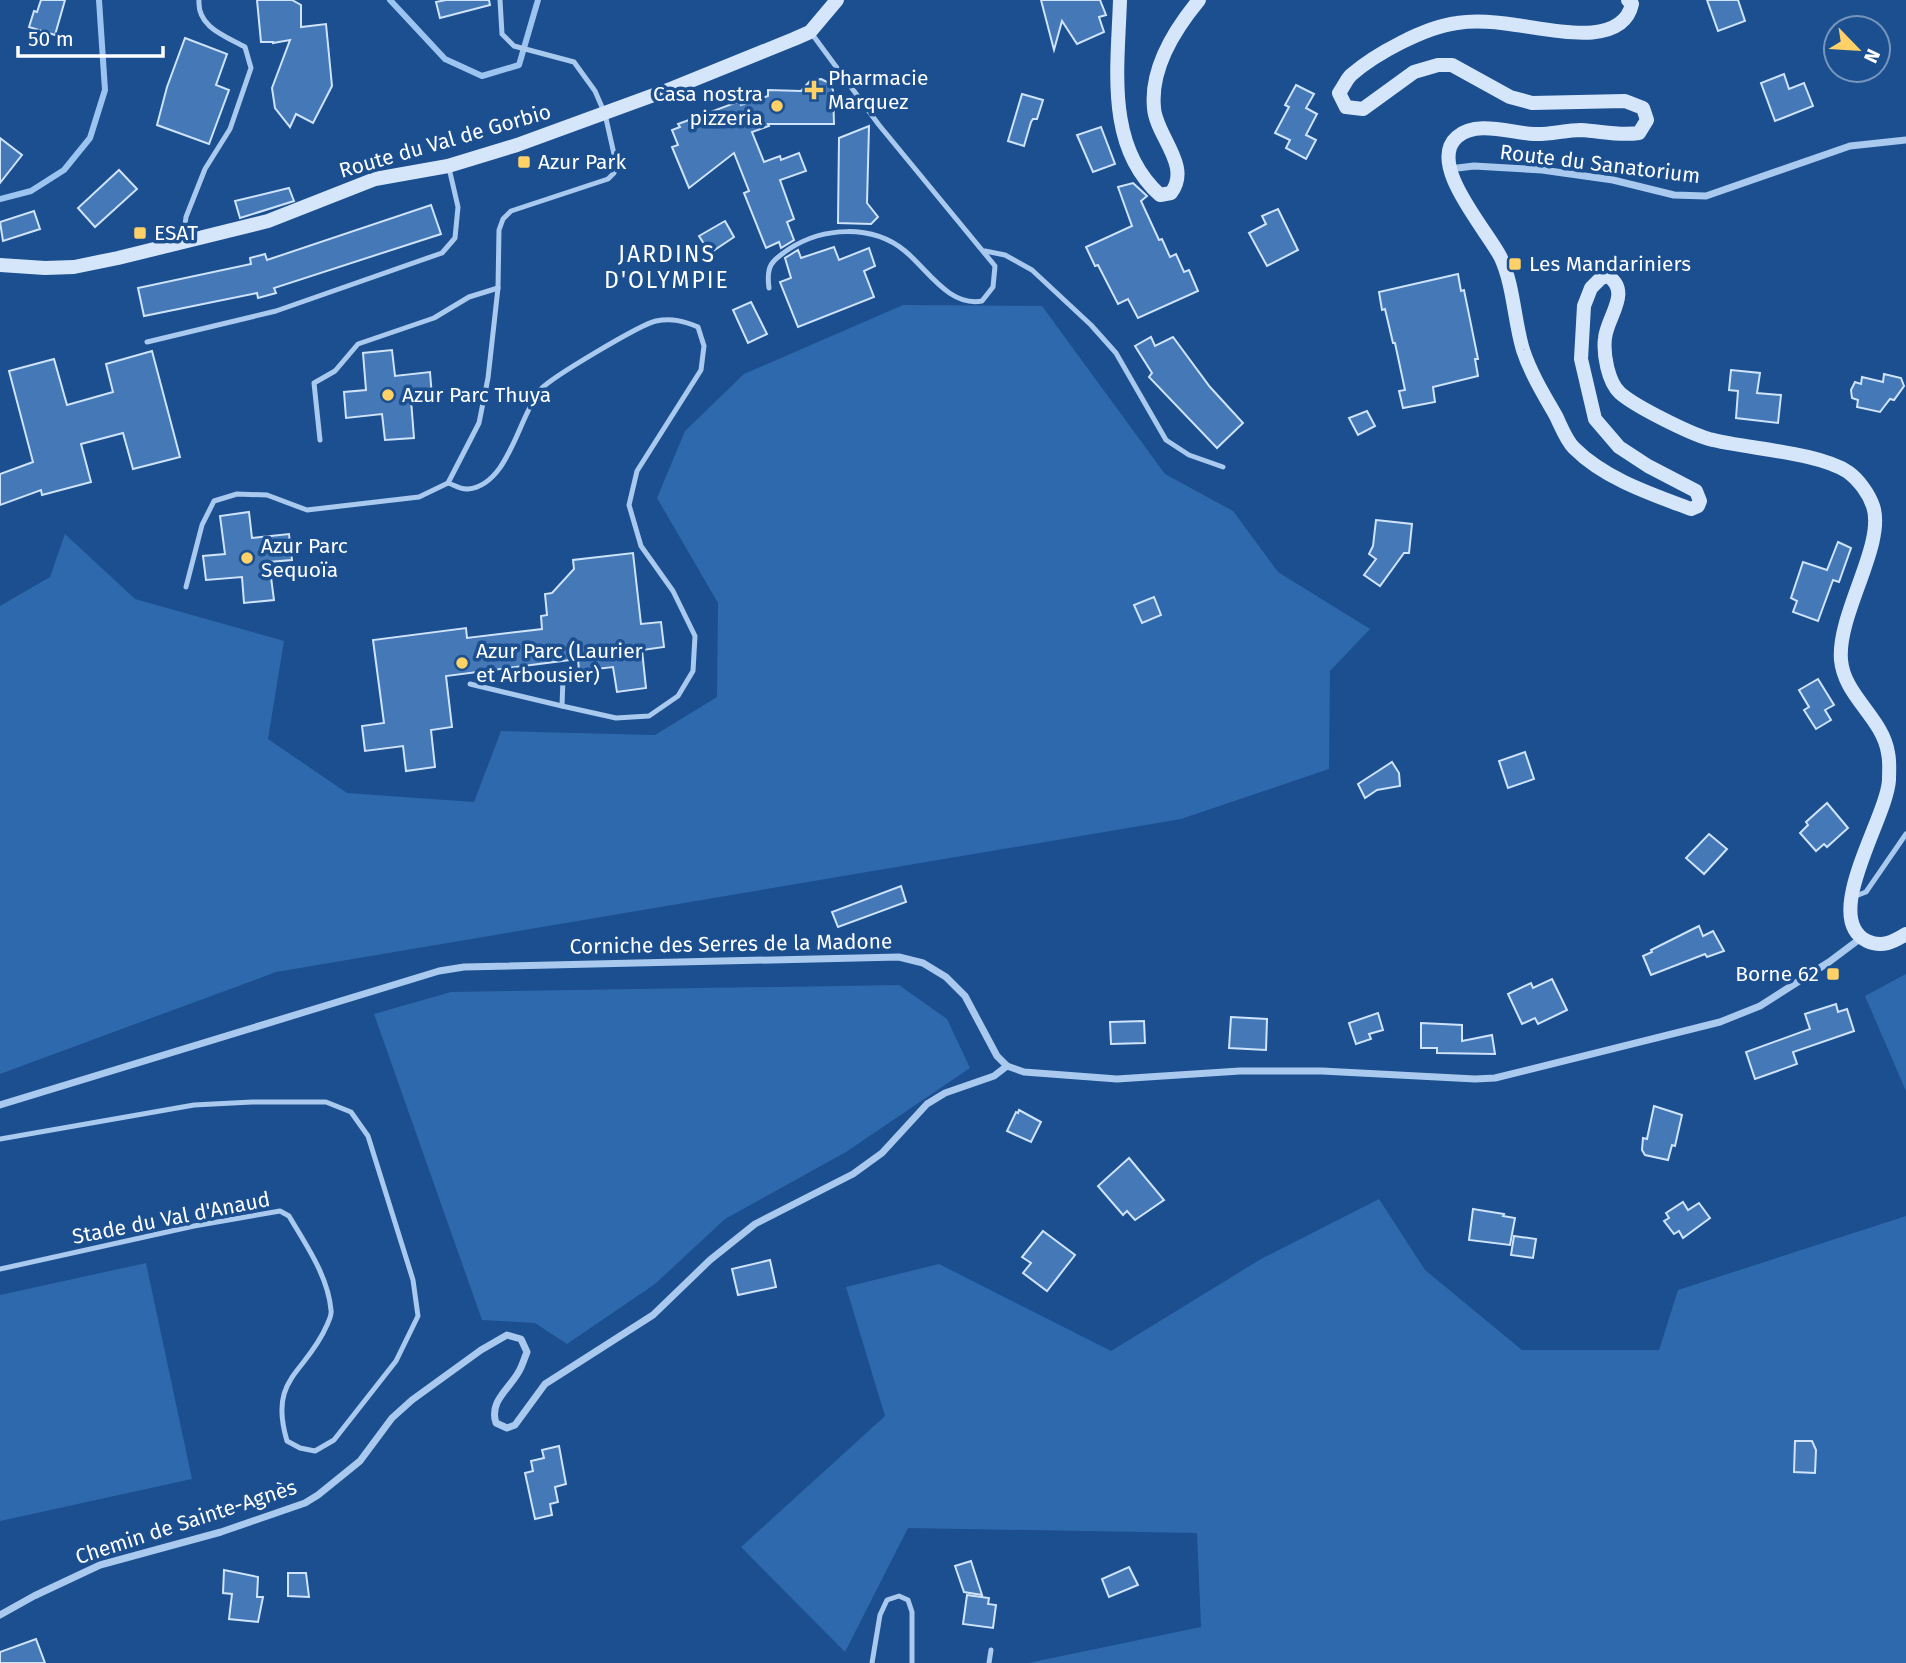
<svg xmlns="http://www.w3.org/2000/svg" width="1906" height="1663" font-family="'Fira Sans',sans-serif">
  <rect width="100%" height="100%" fill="#1b4f8f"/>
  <g fill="#2e69ad">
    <polygon points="903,305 1042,306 1165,474 1233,511 1278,572 1370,629 1330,671 1329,769 1181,819 276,972 0,1074 0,606 50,577 65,534 135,599 284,641 268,739 347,793 474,802 501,731 655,735 717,697 718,603 657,498 685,431 744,374"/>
    <polygon points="1906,974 1906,1091 1865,996"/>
    <polygon points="899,985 947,1019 970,1068 846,1152 725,1219 655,1284 567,1344 535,1323 482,1320 374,1014 451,992"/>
    <polygon points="1379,1199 1425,1270 1522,1350 1659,1350 1678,1290 1906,1216 1906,1663 1028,1663 1201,1627 1197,1533 908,1528 845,1652 741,1547 885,1416 846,1287 939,1264 1111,1351 1261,1259"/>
    <polygon points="146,1263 192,1479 0,1521 0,1295"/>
  </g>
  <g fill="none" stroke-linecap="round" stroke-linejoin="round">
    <g stroke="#9cc4f0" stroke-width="6">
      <polyline points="390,0 445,59 482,76 519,65 538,0"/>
      <polyline points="0,199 31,191 64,170 90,138 105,90 99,0"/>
    </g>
  </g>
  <g fill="#4478b7" stroke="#cfe3fa" stroke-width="2">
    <polygon points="41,0 65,0 55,35 29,27 34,11 37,12"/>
    <polygon points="257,0 292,0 301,5 301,27 326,24 332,86 313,123 296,114 290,127 275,108 272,88 290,40 273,43 273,42 261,42"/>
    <polygon points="446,0 489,0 490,5 440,18 436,2"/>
    <polygon points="1041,0 1100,0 1106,15 1099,17 1104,32 1077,44 1062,21 1054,50"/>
    <polygon points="1707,0 1738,0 1745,21 1718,31"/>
    <polygon points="185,38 227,54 216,85 229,90 209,144 157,125 167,87"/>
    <polygon points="1784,74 1789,89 1804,83 1813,106 1775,121 1761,83"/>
    <polygon points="821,79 829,83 833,90 834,124 768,124 769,126 752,132 764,162 780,156 781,160 799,153 806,171 780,180 794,219 787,222 794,240 781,248 779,242 766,248 744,193 749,191 734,153 689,188 672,147 678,145 672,130 680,127 678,124 740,101 741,105 768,96 768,90 801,91 810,81"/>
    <polygon points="1296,85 1314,94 1306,108 1317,114 1306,135 1316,140 1306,159 1286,148 1290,140 1275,133 1289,107 1285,105"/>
    <polygon points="1022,94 1043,100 1037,119 1033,119 1031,122 1024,146 1008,141"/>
    <polygon points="869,126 867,203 878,217 871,224 838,223 839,138"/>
    <polygon points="1101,127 1115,164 1093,172 1077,135"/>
    <polygon points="0,138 22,155 0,183"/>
    <polygon points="119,170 137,189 95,227 78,208"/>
    <polygon points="1133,183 1147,196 1141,201 1159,240 1162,239 1170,257 1176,254 1184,272 1189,270 1198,291 1138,318 1128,299 1118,304 1098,265 1095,266 1086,247 1132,226 1118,187"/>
    <polygon points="289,188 294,201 240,218 235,201"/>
    <polygon points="431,205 441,234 274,288 276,293 258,298 257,293 144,316 138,288 251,264 250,258 265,254 267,260"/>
    <polygon points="1278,209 1298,250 1267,266 1249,233 1266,224 1262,216"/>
    <polygon points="34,211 40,229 3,241 0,222"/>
    <polygon points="725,221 734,237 710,253 699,236"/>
    <polygon points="834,247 839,260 869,248 875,266 864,271 874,297 798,327 780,282 791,278 785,258 798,250 801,258"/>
    <polygon points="1458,274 1461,291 1464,290 1478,359 1475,359 1478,376 1433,387 1435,402 1403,408 1399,391 1405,390 1395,343 1393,343 1385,309 1382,310 1379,292"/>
    <polygon points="751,302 767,334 748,343 733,310"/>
    <polygon points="1151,337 1155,346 1173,337 1210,387 1243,423 1217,448 1149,377 1152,373 1135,346"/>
    <polygon points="392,350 395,376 430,372 432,397 411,400 414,438 385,440 382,414 346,418 344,392 366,390 363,353"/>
    <polygon points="152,351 180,457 133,469 123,433 81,444 91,482 42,495 41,490 0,505 0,474 33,462 9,371 54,359 67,405 113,392 106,364"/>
    <polygon points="1731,370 1760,373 1757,393 1781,395 1778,423 1736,418 1738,391 1729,390"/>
    <polygon points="1884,374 1901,378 1904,386 1894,400 1890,399 1880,412 1857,407 1858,400 1852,398 1851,390 1855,382 1861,384 1862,377 1883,382"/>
    <polygon points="1367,411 1375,426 1358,435 1349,418"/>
    <polygon points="249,512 252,538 289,534 292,560 269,562 274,600 244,603 242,577 206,580 203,556 225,554 220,516"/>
    <polygon points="1376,520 1412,524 1409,553 1404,553 1380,586 1364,575 1376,559 1369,554 1373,546"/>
    <polygon points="1838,542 1851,548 1839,582 1833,580 1818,621 1793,612 1797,601 1791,598 1803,562 1827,570"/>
    <polygon points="633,553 641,624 661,622 664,647 642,650 646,688 617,692 613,667 579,671 578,659 446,676 452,727 431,730 435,767 406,771 403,746 365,751 362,726 384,723 373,640 466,628 467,638 542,629 541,616 547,615 545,594 552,593 574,569 573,560"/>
    <polygon points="1154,597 1161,615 1142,623 1134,605"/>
    <polygon points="1818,679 1834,705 1825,710 1831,720 1816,729 1804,710 1809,707 1799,690"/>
    <polygon points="1525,752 1534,779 1508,788 1499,761"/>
    <polygon points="1392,762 1399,773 1400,786 1377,790 1365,798 1358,784"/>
    <polygon points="1827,803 1848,828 1827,847 1824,844 1816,851 1800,833 1808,825 1806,822"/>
    <polygon points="1709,834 1727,849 1704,874 1686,858"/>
    <polygon points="901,886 906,902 838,927 832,912"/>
    <polygon points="1699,926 1703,936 1713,931 1724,951 1707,957 1705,954 1651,975 1643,956 1652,952 1651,950"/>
    <polygon points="1552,979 1567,1010 1538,1024 1535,1018 1522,1024 1508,994 1531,983 1533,988"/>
    <polygon points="1836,1004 1838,1012 1847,1009 1854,1031 1793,1052 1797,1064 1755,1079 1746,1052 1810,1029 1805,1014"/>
    <polygon points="1378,1013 1383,1030 1369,1034 1371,1039 1356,1044 1349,1023"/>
    <polygon points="1231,1017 1267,1019 1266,1050 1229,1048"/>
    <polygon points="1144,1021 1145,1043 1111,1044 1110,1022"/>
    <polygon points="1421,1023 1462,1025 1462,1041 1492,1035 1495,1054 1437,1053 1437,1048 1421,1048"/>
    <polygon points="1654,1106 1682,1115 1675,1146 1672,1145 1668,1160 1645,1155 1642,1150 1643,1138 1647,1139"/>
    <polygon points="1019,1110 1041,1122 1031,1142 1007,1131 1016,1112 1018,1113"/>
    <polygon points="1129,1158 1164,1200 1135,1220 1127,1211 1123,1215 1098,1186"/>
    <polygon points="1683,1202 1688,1210 1699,1203 1710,1218 1683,1238 1679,1231 1674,1234 1664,1221 1669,1218 1666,1213"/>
    <polygon points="1473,1209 1504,1214 1503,1216 1515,1218 1510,1245 1469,1240"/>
    <polygon points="1043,1231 1075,1255 1047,1291 1023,1273 1031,1263 1022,1257"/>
    <polygon points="1514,1236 1536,1239 1533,1258 1511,1255"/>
    <polygon points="770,1260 776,1287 738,1295 732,1269"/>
    <polygon points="1795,1441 1812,1441 1816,1450 1815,1473 1794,1472"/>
    <polygon points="559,1446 566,1484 555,1487 558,1502 550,1504 552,1515 535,1519 525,1473 533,1471 531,1461 544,1458 542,1450"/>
    <polygon points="971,1561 982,1595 964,1592 955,1566"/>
    <polygon points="1129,1567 1138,1585 1109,1597 1102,1579"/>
    <polygon points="224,1570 258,1577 257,1597 263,1597 258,1622 229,1619 232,1594 223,1593"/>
    <polygon points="288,1573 306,1573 309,1597 288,1596"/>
    <polygon points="967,1595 989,1598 988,1604 996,1605 993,1628 963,1624"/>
    <polygon points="36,1639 45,1663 0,1663 0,1652"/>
  </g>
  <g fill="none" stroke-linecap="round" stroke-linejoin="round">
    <g stroke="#a9c9ee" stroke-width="5">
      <path d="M183 240 186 217 205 169 230 129 251 68 245 47C225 36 197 27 199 0"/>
      <polyline points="985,251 1005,255 1032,270 1091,325 1116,353 1166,440 1189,455 1223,467"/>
      <path d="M769 288C766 266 771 261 789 249 823 227 872 224 905 251 928 270 949 307 982 301L993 287 995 266 879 125 812 34"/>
      <polyline points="147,342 276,311 442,253 455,238 458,207 449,168"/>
      <polyline points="320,440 314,383 335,371 358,344 434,318 469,297 498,288"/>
      <path d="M448 483C454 485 461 490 468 489 509 485 518 417 541 389 552 377 641 324 656 321 672 318 684 321 698 327L704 346 701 370 637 471 629 505 641 546 673 591 695 636 693 671 678 696 649 716 616 718 562 706 563 678"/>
      <polyline points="186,587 202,525 214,501 237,494 267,495 307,510 419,497 448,483 479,423 488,378 498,288 499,230 503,219 511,211 608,179 614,173 616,163 605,114 595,91 574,62 514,46 502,34 500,0"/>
      <polyline points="470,684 562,706"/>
      <polyline points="1853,897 1866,892 1906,834"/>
      <path d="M0 1139 194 1105 252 1102H326L351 1112 368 1136 413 1280 418 1316 396 1361 334 1440 315 1451 300 1448 287 1441C268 1377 306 1374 327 1325 329 1320 332 1315 331 1310 328 1276 306 1245 289 1216L280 1211 194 1226 0 1269"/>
      <polyline points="872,1663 880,1615 887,1600 899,1596 908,1600 912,1612 912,1663"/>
      <polyline points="989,1663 991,1650"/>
    </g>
    <g stroke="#a9c9ee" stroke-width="7">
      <polyline points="1449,169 1474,166 1542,170 1613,180 1674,195 1706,196 1850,146 1906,140"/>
      <polyline points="0,1105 439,971 464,967 899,957 923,963 946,977 965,996 997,1056 1007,1066 1024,1072 1117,1079 1240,1071 1322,1071 1475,1079 1495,1078 1720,1022 1760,1006 1829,962 1861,938"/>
      <path d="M0 1615 34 1596 100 1565 221 1532 305 1503 318 1495 360 1461 392 1418 412 1400 481 1350 507 1335 521 1339 527 1352C524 1359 522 1367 518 1373 508 1390 489 1402 496 1423L507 1428 515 1425 545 1384 653 1315 710 1260 755 1224 853 1174 882 1153 927 1104 945 1093 994 1076 1007 1066"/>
    </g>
    <g stroke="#d6e6fa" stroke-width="14">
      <path d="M1120 0C1118 67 1105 146 1160 195L1171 193C1192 166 1156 136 1154 108 1150 68 1175 29 1199 0"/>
      <path d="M1628 0 1632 4C1622 49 1548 29 1516 25 1497 22 1476 20 1457 23 1425 27 1375 54 1351 75 1346 80 1343 88 1339 93L1346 107 1363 109 1414 72 1438 65H1452L1510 97 1532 103 1625 101 1643 108 1647 120 1639 133C1618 136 1601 131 1581 130 1565 130 1549 135 1534 134 1511 133 1476 120 1457 137 1426 164 1488 231 1501 258 1514 287 1514 320 1523 350 1531 374 1544 395 1556 416 1561 426 1566 440 1574 448 1605 479 1651 494 1691 509L1698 506 1700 501 1696 491 1648 466 1619 447 1595 419 1581 359 1584 306 1591 288 1601 278 1608 276C1632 292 1607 317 1605 338 1603 354 1608 382 1620 393 1636 407 1689 433 1709 439 1747 449 1818 452 1848 472 1859 480 1869 494 1873 506 1886 544 1837 614 1841 660 1844 696 1883 718 1888 753 1890 761 1889 772 1889 780 1887 818 1820 918 1867 941 1882 948 1893 942 1906 934"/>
      <polyline points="0,265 45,268 74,267 118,258 268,221 375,179 448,166 517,145 673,88 794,39 810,32 837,0"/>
    </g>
  </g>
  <g fill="#ffd166" stroke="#1b4f8f" stroke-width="2.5">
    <path d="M810.5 79.5h7v7h7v7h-7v7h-7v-7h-7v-7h7z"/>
    <circle cx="777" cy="106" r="7"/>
    <rect x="517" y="155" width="14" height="14" rx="3.5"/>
    <rect x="133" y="226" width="14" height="14" rx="3.5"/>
    <rect x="1508" y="257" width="14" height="14" rx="3.5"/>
    <circle cx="388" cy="395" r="7"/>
    <circle cx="247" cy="558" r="7"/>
    <circle cx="462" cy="663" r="7"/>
    <rect x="1826" y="967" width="14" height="14" rx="3.5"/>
  </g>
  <g text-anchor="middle" stroke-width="7" stroke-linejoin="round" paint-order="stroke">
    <g font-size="21" fill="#fff" stroke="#1b4f8f" text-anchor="start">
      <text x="828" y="85">Pharmacie<tspan x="828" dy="24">Marquez</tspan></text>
      <text x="763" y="101" text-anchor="end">Casa nostra<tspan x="763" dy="24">pizzeria</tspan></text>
      <text x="538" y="169">Azur Park</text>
      <text x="154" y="240">ESAT</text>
      <text x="1529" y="271">Les Mandariniers</text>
      <text x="402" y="402">Azur Parc Thuya</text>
      <text x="261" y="553">Azur Parc<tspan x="261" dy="24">Sequoïa</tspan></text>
      <text x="476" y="658">Azur Parc (Laurier<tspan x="476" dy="24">et Arbousier)</tspan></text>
      <text x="1819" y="981" text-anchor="end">Borne 62</text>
    </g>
    <g font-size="21" fill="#fff" stroke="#1b4f8f">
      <text transform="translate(445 141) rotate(-16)" y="7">Route du Val de Gorbio</text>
      <text transform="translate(1600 164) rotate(7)" y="7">Route du Sanatorium</text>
      <text transform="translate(731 944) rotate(-1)" y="7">Corniche des Serres de la Madone</text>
      <text transform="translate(171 1218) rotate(-11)" y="7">Stade du Val d'Anaud</text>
      <text transform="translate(186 1522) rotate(-18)" y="7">Chemin de Sainte-Agnès</text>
    </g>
    <g font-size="23" letter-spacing="2" fill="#fff" stroke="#1b4f8f">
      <text x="667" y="262">JARDINS<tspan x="667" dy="26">D'OLYMPIE</tspan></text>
    </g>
  </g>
  <g transform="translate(1857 49) rotate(115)"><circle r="33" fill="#1b4f8f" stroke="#7695bc" stroke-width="2"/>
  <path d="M0-5L12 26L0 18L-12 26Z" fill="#ffd166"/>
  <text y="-10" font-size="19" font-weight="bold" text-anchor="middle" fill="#ffffff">N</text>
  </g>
  <path d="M18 46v10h145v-10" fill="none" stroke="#ffffff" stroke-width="3.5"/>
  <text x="28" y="46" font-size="21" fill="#ffffff" stroke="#1b4f8f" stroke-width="5" paint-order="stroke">50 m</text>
</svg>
